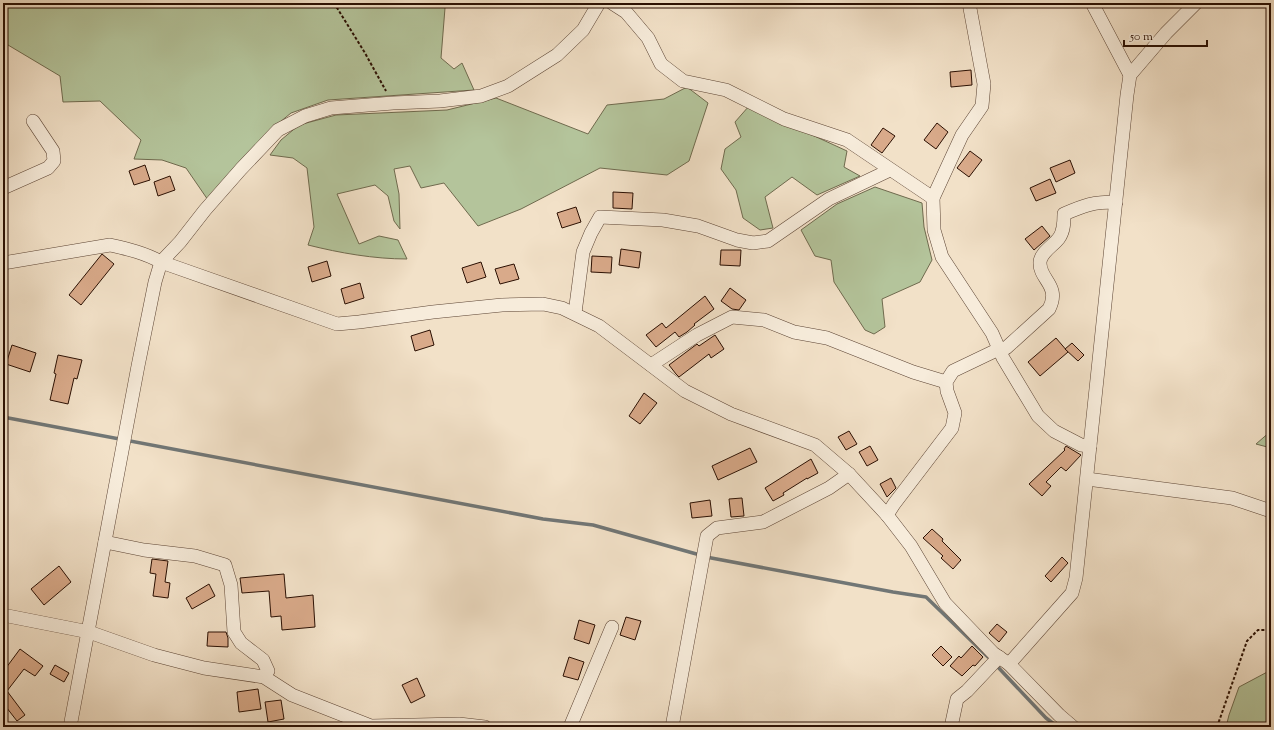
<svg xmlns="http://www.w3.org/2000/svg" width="1274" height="730" font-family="'Sorts Mill Goudy',serif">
  <rect width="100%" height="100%" fill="#f2e1c8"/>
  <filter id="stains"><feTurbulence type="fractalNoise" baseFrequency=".005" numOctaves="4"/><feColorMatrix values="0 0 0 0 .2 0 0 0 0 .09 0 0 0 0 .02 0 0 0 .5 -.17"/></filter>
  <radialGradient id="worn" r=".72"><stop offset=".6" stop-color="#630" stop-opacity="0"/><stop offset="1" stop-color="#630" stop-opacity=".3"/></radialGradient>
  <g fill="#b4c49b" stroke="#6f6a4e">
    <polygon points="3,3 450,3 445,8 441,58 454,69 462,63 474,90 328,100 291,113 274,127 208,200 186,168 162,160 134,159 141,140 100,101 63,102 60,76 3,42"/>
    <path d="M687 87 708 103 689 161 667 175 600 168 521 209 478 226 444 183 421 188 410 166 394 169 399 194 400 229 394 221 388 196 375 185 337 194 359 244 379 236 398 240 407 259C374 259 340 253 308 245L314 227 307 168 293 158 270 155 281 140 299 125 336 115 447 110 496 98 588 134 607 105 664 99Z"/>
    <polygon points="749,106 847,151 844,167 860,176 817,195 792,177 765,197 773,228 760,230 743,218 736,190 721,169 725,149 741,137 735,122"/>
    <polygon points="875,187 922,203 924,227 932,260 920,282 882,299 885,327 874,334 865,330 834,282 831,260 815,256 801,230 837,204"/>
    <polygon points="1271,431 1271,448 1256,444"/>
    <polygon points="1271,548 1271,583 1269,580 1268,550"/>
    <polygon points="1271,670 1271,727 1226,727 1229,715 1239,687"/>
  </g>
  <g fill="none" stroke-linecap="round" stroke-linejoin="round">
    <g stroke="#717675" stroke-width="3.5">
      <polyline points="3,417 543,519 593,525 700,555"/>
      <polyline points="706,557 893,592 926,597 988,657"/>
      <polyline points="995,664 1046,718 1058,727"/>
    </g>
  </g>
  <g fill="#d9aa8a" stroke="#2a0f02">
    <polygon points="971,70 972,85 951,87 950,72"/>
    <polygon points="937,123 948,132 936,149 924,140"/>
    <polygon points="883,128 895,136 882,153 871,145"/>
    <polygon points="970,151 982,160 969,177 957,168"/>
    <polygon points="1070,160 1075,173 1056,182 1050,168"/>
    <polygon points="145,165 150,180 134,185 129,171"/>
    <polygon points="170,176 175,190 158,196 154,182"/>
    <polygon points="1050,179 1056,193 1036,201 1030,188"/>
    <polygon points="613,192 633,193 632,209 613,208"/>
    <polygon points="576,207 581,222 562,228 557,213"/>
    <polygon points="1042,226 1050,236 1034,250 1025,239"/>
    <polygon points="621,249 641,252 639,268 619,265"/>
    <polygon points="721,250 741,250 740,266 720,265"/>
    <polygon points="102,254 114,264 81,305 69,295"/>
    <polygon points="592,256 612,257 611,273 591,272"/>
    <polygon points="327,261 331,276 312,282 308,267"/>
    <polygon points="481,262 486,277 467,283 462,268"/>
    <polygon points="514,264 519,279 500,284 495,269"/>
    <polygon points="360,283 364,298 345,304 341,289"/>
    <polygon points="730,288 746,300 739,310 732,309 721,301"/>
    <polygon points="705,296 714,309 694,324 695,325 687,332 679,337 675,332 656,347 646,335 662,323 666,328"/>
    <polygon points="430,330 434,345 415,351 411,336"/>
    <polygon points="715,335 724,349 711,358 709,354 679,377 676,374 669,365 697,344 699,346"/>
    <polygon points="1056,338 1068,352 1040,376 1028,362"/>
    <polygon points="1072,343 1084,355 1078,361 1065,349"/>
    <polygon points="12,345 36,353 30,372 6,364"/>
    <polygon points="58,355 82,360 77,379 74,378 68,404 50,400 56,374 54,373"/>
    <polygon points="644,393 657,403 640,424 629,416"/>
    <polygon points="849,431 857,444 846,450 838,437"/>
    <polygon points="870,446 878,460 867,466 859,452"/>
    <polygon points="1066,446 1081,455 1066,471 1061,467 1046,482 1051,486 1042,496 1029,484 1065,450 1064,449"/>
    <polygon points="750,448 757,462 718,480 712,466"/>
    <polygon points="811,459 818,473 807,479 807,478 783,493 784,495 773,501 765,488"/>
    <polygon points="891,478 896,488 887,497 880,484"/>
    <polygon points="742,498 744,516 731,517 729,499"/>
    <polygon points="710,500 712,516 692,518 690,503"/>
    <polygon points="932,529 943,539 942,541 961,560 953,569 941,558 943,556 923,538"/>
    <polygon points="1062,557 1068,563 1051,582 1045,576"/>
    <polygon points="152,559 168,561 165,582 170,583 168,598 153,596 156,574 150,573"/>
    <polygon points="59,566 71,582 44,605 31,589"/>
    <polygon points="284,574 286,598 313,595 315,627 282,630 281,616 271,617 269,591 242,593 240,578"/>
    <polygon points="209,584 215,596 192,609 186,598"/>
    <polygon points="626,617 641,621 635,640 620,635"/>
    <polygon points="579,620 595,625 589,644 574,639"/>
    <polygon points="997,624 1007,632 999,642 989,633"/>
    <polygon points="208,632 226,632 228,638 228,647 207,646"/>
    <polygon points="941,646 952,657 943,666 932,655"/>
    <polygon points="972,646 983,657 975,666 973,665 962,676 950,666 959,656 961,658"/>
    <polygon points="20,649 43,666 35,676 24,669 7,691 25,715 17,721 3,703 3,672"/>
    <polygon points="569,657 584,662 578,680 563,676"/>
    <polygon points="55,665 69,673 64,682 50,674"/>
    <polygon points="417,678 425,696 411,703 402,685"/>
    <polygon points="258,689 261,709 239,712 237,692"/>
    <polygon points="281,700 284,719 268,722 265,702"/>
  </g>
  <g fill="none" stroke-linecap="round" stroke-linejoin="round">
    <g stroke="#5c4434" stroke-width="14">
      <g id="street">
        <polyline points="612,3 626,12 648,38 661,64 683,81 726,90 784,119 847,140 933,198"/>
        <polyline points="969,3 984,84 982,106 962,135 933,198 934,230 942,257 992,333 1003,358 1038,416 1054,431 1081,445 1090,446"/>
        <polyline points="1092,3 1130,75"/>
        <polyline points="3,188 48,168 54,161 53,151 33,121"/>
        <path d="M3 263 110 245C128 249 145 253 161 262L337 324 359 322 433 312 502 305 543 304 562 308 599 326 685 391 731 414 815 445 849 474 887 515 911 546 945 603 993 653 1009 664 1059 715 1073 727"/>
        <polyline points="575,313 583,252 591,233 600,217 663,220 698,226 737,240 753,243 768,241 829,199 890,170"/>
        <polyline points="651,365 697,335 732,317 764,320 794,332 827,338 913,372 946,382"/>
        <polyline points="1087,479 1232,498 1271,511"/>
        <path d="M887 515 894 504 952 428 955 413 947 391 946 382 953 371 999 349 1006 348 1049 309C1061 285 1039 280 1040 262 1041 252 1053 246 1059 238 1064 231 1064 222 1064 214 1085 205 1093 202 1116 202"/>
        <polyline points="105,542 144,550 195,556 225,565 231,585 234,632 241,643 263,660 268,671 264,677"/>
        <polyline points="3,615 89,632 154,655 204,668 264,677 292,695 371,726 459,724 485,727"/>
        <polyline points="1009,664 1072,593 1076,578 1127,95 1130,75 1166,33 1196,3"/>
        <polyline points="70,727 138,366 155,282 161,262 180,242 205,210 241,169 278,130 305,116 331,108 393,103 440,101 481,96 508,86 557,55 583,30 599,3"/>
        <polyline points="570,727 612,627"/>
        <polyline points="672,727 707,536 717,528 763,522 829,488 849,474"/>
        <polyline points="951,727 957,699 967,691 999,657"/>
      </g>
    </g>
    <g stroke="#2a0f02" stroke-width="2" stroke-dasharray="3 2" stroke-linecap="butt">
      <polyline points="334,3 365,53 386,91"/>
      <polyline points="1217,727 1247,641 1258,630 1271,630"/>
    </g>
    <use href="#street" stroke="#f7ecdb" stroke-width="13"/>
  </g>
  <rect width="1274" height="730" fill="none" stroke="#f2e1c8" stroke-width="16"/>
  <rect x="4" y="4" width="1266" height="722" fill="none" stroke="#2a0f02" stroke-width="2"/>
  <rect x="8" y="8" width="1258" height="714" fill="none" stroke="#2a0f02"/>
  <path d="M1124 40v6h83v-6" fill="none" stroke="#2a0f02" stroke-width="2"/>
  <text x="1130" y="40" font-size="12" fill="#2a0f02" stroke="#f7ecdb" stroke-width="3" paint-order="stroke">50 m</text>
  <rect width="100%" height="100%" filter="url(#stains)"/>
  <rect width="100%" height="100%" fill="url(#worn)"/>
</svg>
